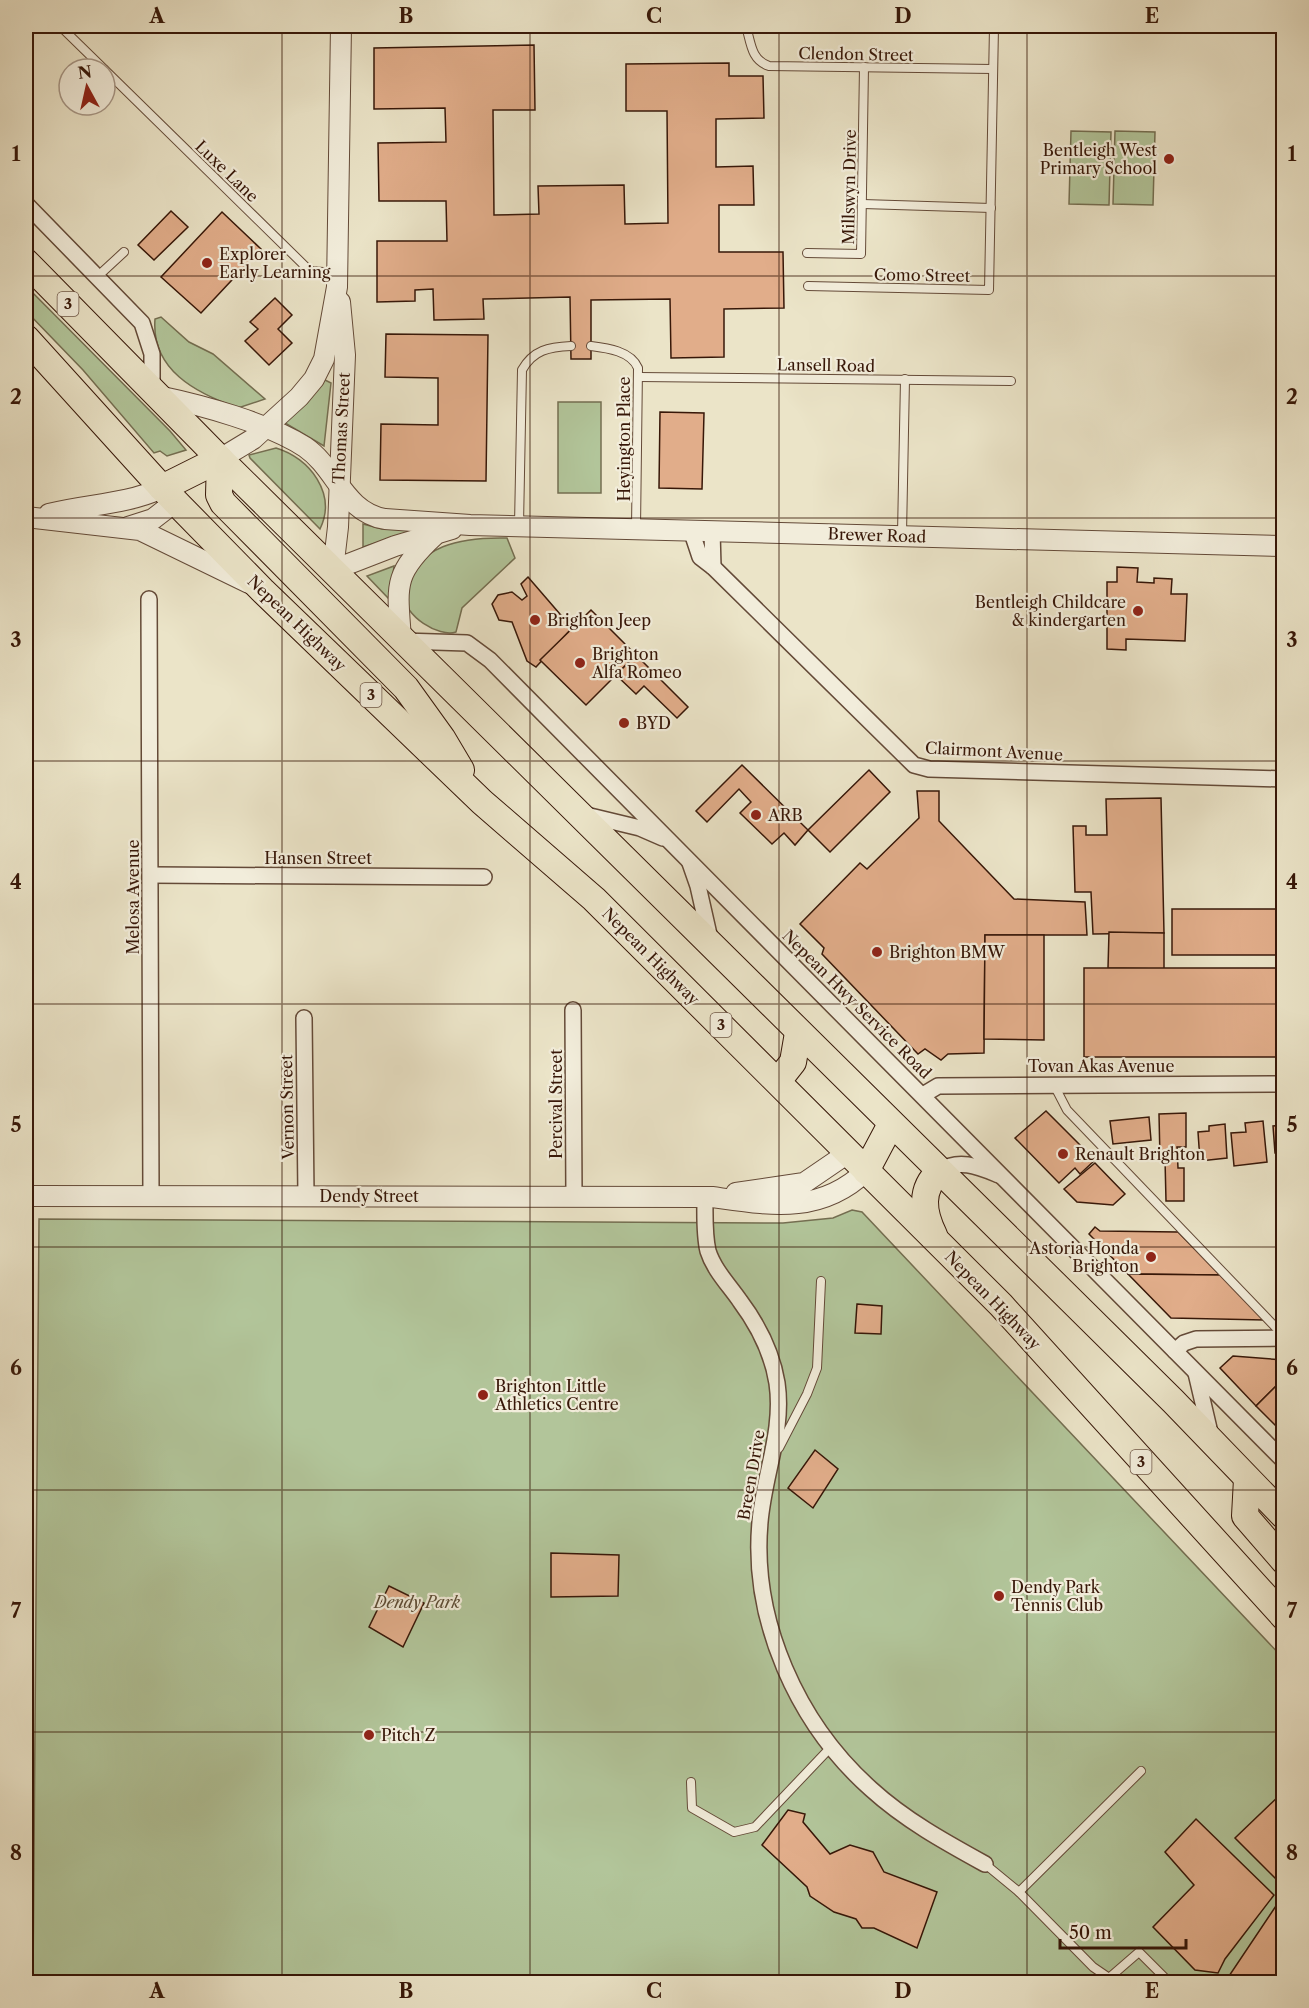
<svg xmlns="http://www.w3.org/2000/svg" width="1309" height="2008" font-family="'Libre Caslon Text',serif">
  <rect width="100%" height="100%" fill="#ebe4c8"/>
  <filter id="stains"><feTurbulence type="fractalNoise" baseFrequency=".00333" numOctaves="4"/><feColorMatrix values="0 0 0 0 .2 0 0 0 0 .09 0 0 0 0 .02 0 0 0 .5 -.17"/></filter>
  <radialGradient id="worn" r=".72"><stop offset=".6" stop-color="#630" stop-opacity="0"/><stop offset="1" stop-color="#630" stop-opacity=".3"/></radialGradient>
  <g fill="#b2c59a" stroke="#746e51" stroke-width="1.5">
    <polygon points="1071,131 1111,132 1109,205 1069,204"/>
    <polygon points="1115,131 1155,132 1153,205 1113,204"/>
    <polygon points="26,286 170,431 186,450 167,456 160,451 154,453 83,370 26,311"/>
    <path d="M161 317 189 342 213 354 265 399 238 408C196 393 151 370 155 319Z"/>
    <polygon points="325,380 331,383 324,446 285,423"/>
    <rect x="558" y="402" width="43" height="91"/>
    <path d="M276 448C310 458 337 494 320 529L250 458 249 455Z"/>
    <polygon points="363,524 382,529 406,529 407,533 363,547"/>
    <path d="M507 538 515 558 462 608 456 632C439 638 403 615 405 596 411 543 466 537 507 538Z"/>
    <polygon points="394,566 390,600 367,576"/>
    <polygon points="852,1210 862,1212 1283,1658 1283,1982 33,1982 39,1219 783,1223 833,1218"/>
  </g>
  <g fill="#e1ad8a" stroke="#371708" stroke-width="1.5">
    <polygon points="534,45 535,110 493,110 494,215 539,214 538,186 624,185 625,224 668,223 667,111 626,111 626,64 729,63 729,76 763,76 764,118 716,119 716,167 753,166 754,205 719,205 719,252 783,252 784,308 724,309 724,357 671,358 670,299 591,300 591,359 571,359 570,297 483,299 484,319 434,320 433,289 415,290 415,301 377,302 377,241 447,241 446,201 379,201 378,143 446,142 445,108 374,109 374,48"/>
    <polygon points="171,211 188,227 154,260 138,245"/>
    <polygon points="222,212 261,249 201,313 161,277"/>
    <polygon points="275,298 292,315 278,329 292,343 269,365 245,341 258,329 250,322"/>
    <polygon points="386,334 488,335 486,481 380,480 381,424 438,425 438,378 385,377"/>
    <polygon points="660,412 704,413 702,489 659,488"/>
    <polygon points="1117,567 1138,568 1137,582 1154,583 1154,578 1172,579 1171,594 1187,594 1185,641 1126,639 1126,650 1107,649 1107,582 1117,582"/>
    <polygon points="528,577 572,628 536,667 527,661 512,622 499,620 492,604 498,595 512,592 522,600 527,596 521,584"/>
    <polygon points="591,610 636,655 586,705 540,660"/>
    <polygon points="636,655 688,707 677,718 644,686 636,694 616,675"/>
    <polygon points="742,765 808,830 795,845 784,833 772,844 740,813 751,802 739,789 707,822 696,811"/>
    <polygon points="869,770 890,792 830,852 808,830"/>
    <polygon points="917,791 939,791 939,821 1014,899 1085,902 1087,935 985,935 984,1053 948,1054 941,1060 925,1049 918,1054 822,954 824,948 800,924 860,863 867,869 919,818"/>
    <polygon points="1161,798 1164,933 1093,934 1091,892 1075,892 1073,826 1086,826 1086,835 1107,835 1106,799"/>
    <rect x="1172" y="909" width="112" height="46"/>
    <polygon points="1109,932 1164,933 1164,969 1108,968"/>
    <polygon points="985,935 1044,935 1044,1040 984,1039"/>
    <rect x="1084" y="968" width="200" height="89"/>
    <polygon points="1046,1111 1095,1160 1080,1174 1075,1168 1059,1183 1015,1138"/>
    <polygon points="1186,1113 1186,1147 1177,1147 1178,1168 1184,1168 1184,1201 1166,1201 1165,1159 1160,1159 1159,1114"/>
    <polygon points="1149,1117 1151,1140 1113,1144 1110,1121"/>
    <polygon points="1263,1121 1267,1162 1234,1166 1231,1133 1246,1132 1245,1123"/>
    <polygon points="1225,1124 1227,1158 1200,1161 1198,1132 1209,1131 1209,1126"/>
    <polygon points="1284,1125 1284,1152 1275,1153 1273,1126"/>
    <polygon points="1095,1163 1125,1194 1113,1205 1077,1202 1064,1189"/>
    <polygon points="1095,1227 1100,1231 1178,1232 1220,1275 1128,1274 1089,1234"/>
    <polygon points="1128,1274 1220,1275 1264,1320 1171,1318"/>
    <polygon points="857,1304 882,1306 881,1334 855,1333"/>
    <polygon points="1233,1356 1284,1360 1284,1378 1256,1406 1220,1368"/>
    <polygon points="1284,1378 1284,1434 1256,1406"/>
    <polygon points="815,1450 838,1469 813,1508 788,1488"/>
    <polygon points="551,1553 619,1555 618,1596 551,1597"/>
    <polygon points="389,1586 424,1603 403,1647 369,1627"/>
    <polygon points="1284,1791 1284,1887 1235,1838"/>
    <polygon points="788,1810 805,1814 803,1822 830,1854 850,1845 873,1852 884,1872 937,1892 917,1948 874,1928 862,1928 856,1919 834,1912 810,1896 807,1887 762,1845"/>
    <polygon points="1196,1819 1274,1895 1225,1959 1218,1973 1195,1970 1153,1927 1194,1885 1165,1852"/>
    <polygon points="1282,1897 1284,1982 1225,1982"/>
  </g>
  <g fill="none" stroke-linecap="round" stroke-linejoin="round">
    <g stroke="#644a38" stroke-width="10">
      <g id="service">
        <polyline points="60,26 104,69"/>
        <path d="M746 26C751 43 751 60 769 66L993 69"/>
        <polyline points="105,70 310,271 336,273"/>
        <polyline points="863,204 991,208"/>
        <polyline points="807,253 861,254 864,67"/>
        <polyline points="98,276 124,252"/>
        <polyline points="808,286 989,290 994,27"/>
        <path d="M591 346C607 348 631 351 638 368L636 528"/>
        <polyline points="639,377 1011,381"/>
        <path d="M519 525 522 370C533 350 549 347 571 346"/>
        <polyline points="902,534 905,379"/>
        <polyline points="1054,1085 1067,1110 1284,1336"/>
        <polyline points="779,1448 807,1394 817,1368 821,1281"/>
        <polyline points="691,1782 692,1808 734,1832 755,1827 831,1747"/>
        <polyline points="985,1864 1019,1892 1093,1967 1115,1982"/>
        <polyline points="1019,1892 1141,1771"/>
        <polyline points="1109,1978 1139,1952 1169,1982"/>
      </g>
    </g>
    <g stroke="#644a38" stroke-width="18">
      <g id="minor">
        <polyline points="26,204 142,323 152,354 152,390"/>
        <polyline points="691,530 700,557 713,567 914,765 929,769 1284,779"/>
        <polyline points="712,531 713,567"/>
        <polyline points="149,599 151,1196"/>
        <polyline points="403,641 467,643 490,660 1284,1461"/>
        <polyline points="586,815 640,828 663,838"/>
        <polyline points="690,863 698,886 710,939"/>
        <polyline points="151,875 484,877"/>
        <polyline points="573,1010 574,1197"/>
        <polyline points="304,1018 306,1196"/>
        <polyline points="923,1095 938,1086 1284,1084"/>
        <path d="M940 1171C959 1158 979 1167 999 1175"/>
        <path d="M705 1197C705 1215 704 1234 708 1251 714 1270 729 1285 740 1301 758 1325 772 1352 777 1383 784 1431 764 1474 760 1522 751 1621 798 1724 871 1789 905 1820 945 1842 985 1864"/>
        <polyline points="1175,1351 1184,1343 1196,1339 1284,1338"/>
        <polyline points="1196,1373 1211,1437"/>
      </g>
    </g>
    <g stroke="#644a38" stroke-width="22">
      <g id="tertiary">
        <path d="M158 396C201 405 268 423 305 447 336 468 344 512 385 519L470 525 1284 546"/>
        <polyline points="220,459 253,439 299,397 314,379 324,359 337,287 341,26"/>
        <path d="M49 514C87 504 125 505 162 488"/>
        <polyline points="26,517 140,530 249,583"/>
        <polyline points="128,527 153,519 175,502"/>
        <polyline points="333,570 338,527 345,355 340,302"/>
        <polyline points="333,570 395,546 452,529"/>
        <path d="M401 638C397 585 393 574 434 536"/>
        <polyline points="736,1193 804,1183 848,1153"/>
        <path d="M26 1196 712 1197C770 1205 820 1215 866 1171"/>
      </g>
    </g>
    <g stroke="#371708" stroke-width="28">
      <g id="trunk">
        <polyline points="26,262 220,459 1173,1401 1284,1516"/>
        <polyline points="26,338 162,488 262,590 482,802 594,899 1001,1305 1284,1617"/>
        <polyline points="220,459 219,495 223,503 406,688 442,738 461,770"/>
        <polyline points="162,488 220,459"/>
        <polyline points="778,1081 793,1062 798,1033"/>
        <polyline points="866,1171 891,1124"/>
        <path d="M934 1235C923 1213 919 1189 940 1171"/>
        <polyline points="1247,1479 1245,1516 1284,1561"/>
      </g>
    </g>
    <use href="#service" stroke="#f2eddb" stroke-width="8"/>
    <use href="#minor" stroke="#f2eddb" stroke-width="15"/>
    <use href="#tertiary" stroke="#f2eddb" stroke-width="20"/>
    <use href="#trunk" stroke="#ebe4c8" stroke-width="26"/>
  </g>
  <path fill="none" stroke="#371708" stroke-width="1.5" stroke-opacity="0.55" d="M282 26V1982M530 26V1982M779 26V1982M1027 26V1982M26 276H1284M26 518H1284M26 761H1284M26 1004H1284M26 1247H1284M26 1490H1284M26 1732H1284"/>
  <g fill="#8f2418" stroke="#f2eddb" stroke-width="2">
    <circle cx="1169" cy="159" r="6"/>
    <circle cx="207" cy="263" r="6"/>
    <circle cx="1138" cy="611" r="6"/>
    <circle cx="535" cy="620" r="6"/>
    <circle cx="580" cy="663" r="6"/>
    <circle cx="624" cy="723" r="6"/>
    <circle cx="756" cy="815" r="6"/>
    <circle cx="877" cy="952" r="6"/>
    <circle cx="1063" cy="1154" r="6"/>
    <circle cx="1151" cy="1257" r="6"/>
    <circle cx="483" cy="1395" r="6"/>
    <circle cx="999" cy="1596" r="6"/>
    <circle cx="369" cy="1735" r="6"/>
  </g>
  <g text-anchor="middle" stroke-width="4.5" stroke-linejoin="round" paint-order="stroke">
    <g fill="#f2eddb" stroke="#6f5747" stroke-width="1.5">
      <rect x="57.5" y="292" width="21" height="24" rx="4.5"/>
      <rect x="360.5" y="683" width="21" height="24" rx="4.5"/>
      <rect x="710.5" y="1013" width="21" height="24" rx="4.5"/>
      <rect x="1130.5" y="1450" width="21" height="24" rx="4.5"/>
    </g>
    <g font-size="15" font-weight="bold" fill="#371708">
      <text x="68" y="309">3</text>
      <text x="371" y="700">3</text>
      <text x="721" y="1030">3</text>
      <text x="1141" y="1467">3</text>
    </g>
    <g font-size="16" fill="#371708" stroke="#f2eddb">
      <text transform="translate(856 54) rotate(1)" y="6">Clendon Street</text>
      <text transform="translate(227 171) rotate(44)" y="6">Luxe Lane</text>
      <text transform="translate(849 187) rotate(-89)" y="6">Millswyn Drive</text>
      <text transform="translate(922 275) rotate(1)" y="6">Como Street</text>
      <text transform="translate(826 365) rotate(1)" y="6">Lansell Road</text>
      <text transform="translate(341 428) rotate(-87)" y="6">Thomas Street</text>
      <text transform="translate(624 439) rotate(-90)" y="6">Heyington Place</text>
      <text transform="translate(877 535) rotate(2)" y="6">Brewer Road</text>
      <text transform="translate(297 623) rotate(44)" y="6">Nepean Highway</text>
      <text transform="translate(994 751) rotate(3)" y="6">Clairmont Avenue</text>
      <text x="318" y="864">Hansen Street</text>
      <text transform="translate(133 897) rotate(-90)" y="6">Melosa Avenue</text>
      <text transform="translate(651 956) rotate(45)" y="6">Nepean Highway</text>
      <text transform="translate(857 1004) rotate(45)" y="6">Nepean Hwy Service Road</text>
      <text x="1101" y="1072">Tovan Akas Avenue</text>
      <text transform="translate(556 1104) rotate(-90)" y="6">Percival Street</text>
      <text transform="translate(287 1107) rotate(-91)" y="6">Vernon Street</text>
      <text x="369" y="1202">Dendy Street</text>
      <text transform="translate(993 1300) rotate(46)" y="6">Nepean Highway</text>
      <text transform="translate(751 1475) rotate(-80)" y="6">Breen Drive</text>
    </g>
    <g font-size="16" fill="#371708" stroke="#f2eddb" text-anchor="start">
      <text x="1157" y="156" text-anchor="end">Bentleigh West<tspan x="1157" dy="18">Primary School</tspan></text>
      <text x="219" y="260">Explorer<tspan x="219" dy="18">Early Learning</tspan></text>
      <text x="1126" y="608" text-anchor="end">Bentleigh Childcare<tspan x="1126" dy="18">&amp; kindergarten</tspan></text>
      <text x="547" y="626">Brighton Jeep</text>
      <text x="592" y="660">Brighton<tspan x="592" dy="18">Alfa Romeo</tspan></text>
      <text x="636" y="729">BYD</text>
      <text x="768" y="821">ARB</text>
      <text x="889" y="958">Brighton BMW</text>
      <text x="1075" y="1160">Renault Brighton</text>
      <text x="1139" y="1254" text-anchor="end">Astoria Honda<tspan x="1139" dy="18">Brighton</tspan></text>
      <text x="495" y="1392">Brighton Little<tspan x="495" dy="18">Athletics Centre</tspan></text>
      <text x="1011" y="1593">Dendy Park<tspan x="1011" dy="18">Tennis Club</tspan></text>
      <text x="381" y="1741">Pitch Z</text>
    </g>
    <g font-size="16" font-style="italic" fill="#5c4b34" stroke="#f2eddb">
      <text x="417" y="1608">Dendy Park</text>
    </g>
  </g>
  <rect width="1309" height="2008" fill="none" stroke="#ebe4c8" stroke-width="66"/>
  <g transform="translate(87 87) rotate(352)"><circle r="28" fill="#f2eddb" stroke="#a79787" stroke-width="1.5"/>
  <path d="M0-4.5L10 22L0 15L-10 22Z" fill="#8f2418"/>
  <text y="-9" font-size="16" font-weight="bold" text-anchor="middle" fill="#371708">N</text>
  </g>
  <path d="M1060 1939v9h126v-9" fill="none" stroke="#371708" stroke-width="3"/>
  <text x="1069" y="1939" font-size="18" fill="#371708" stroke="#f2eddb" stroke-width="4.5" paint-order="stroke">50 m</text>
  <rect x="33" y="33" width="1243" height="1942" fill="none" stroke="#371708" stroke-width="2"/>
  <g font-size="20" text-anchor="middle" font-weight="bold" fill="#371708">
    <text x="157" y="23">A</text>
    <text x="406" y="23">B</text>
    <text x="654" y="23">C</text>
    <text x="903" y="23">D</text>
    <text x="1152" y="23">E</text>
    <text x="16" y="161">1</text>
    <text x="1292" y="161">1</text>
    <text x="16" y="404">2</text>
    <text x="1292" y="404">2</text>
    <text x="16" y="647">3</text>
    <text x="1292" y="647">3</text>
    <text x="16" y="889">4</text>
    <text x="1292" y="889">4</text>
    <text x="16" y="1132">5</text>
    <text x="1292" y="1132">5</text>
    <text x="16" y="1375">6</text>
    <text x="1292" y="1375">6</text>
    <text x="16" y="1618">7</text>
    <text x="1292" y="1618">7</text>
    <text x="16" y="1860">8</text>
    <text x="1292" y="1860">8</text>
    <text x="157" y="1998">A</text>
    <text x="406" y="1998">B</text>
    <text x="654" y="1998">C</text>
    <text x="903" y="1998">D</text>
    <text x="1152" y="1998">E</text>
  </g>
  <rect width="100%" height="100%" filter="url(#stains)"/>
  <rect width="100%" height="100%" fill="url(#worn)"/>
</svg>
